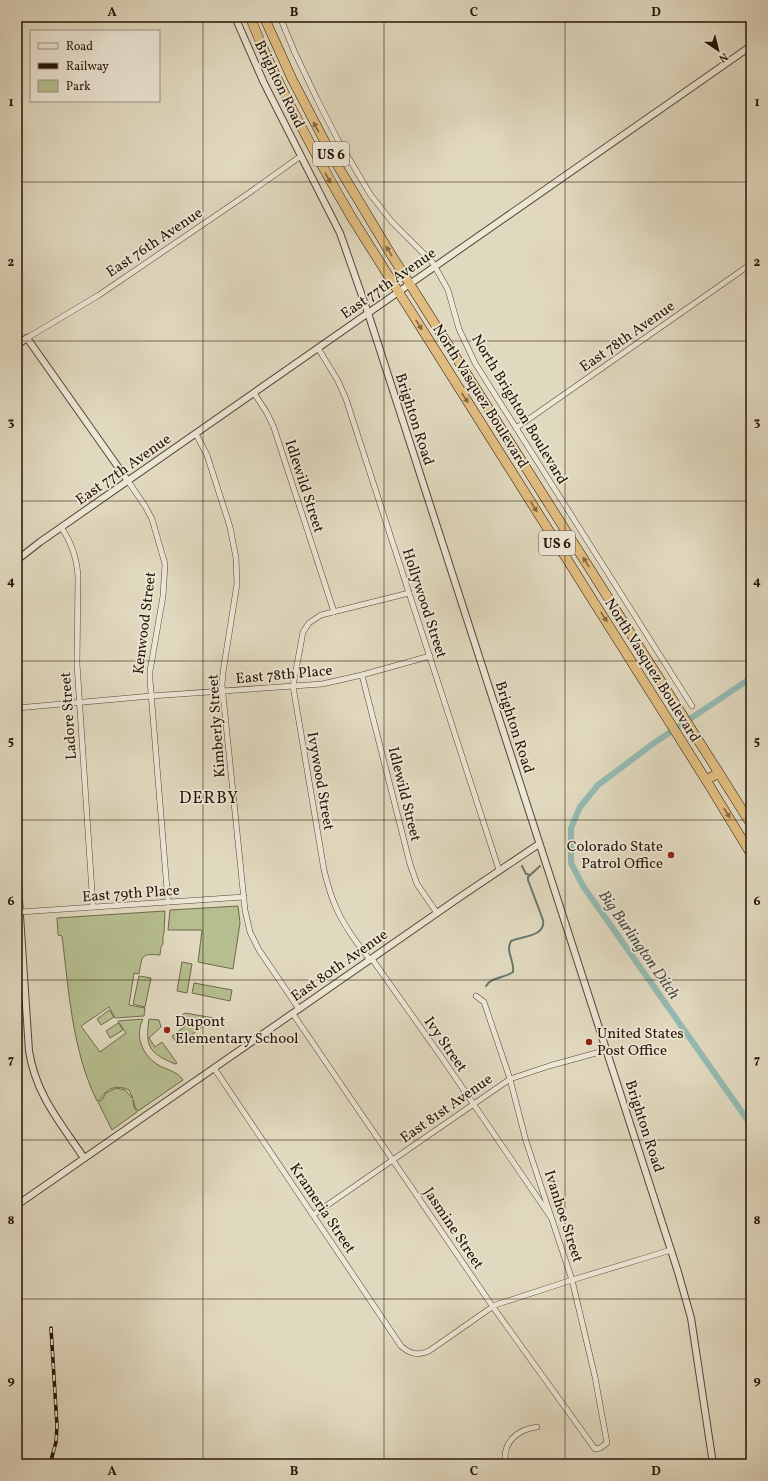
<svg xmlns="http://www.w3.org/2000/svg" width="768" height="1481" font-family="Vollkorn,serif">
  <rect width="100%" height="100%" fill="#e1d9bf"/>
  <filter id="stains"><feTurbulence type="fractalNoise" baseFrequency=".005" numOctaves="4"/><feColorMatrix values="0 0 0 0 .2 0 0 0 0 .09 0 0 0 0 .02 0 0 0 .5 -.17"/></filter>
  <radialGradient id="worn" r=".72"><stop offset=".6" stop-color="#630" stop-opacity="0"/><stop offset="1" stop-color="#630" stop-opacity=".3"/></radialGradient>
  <g fill="#b6be8f" stroke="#6e694a">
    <polygon points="238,906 240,923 233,969 198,962 202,930 168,930 170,910"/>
    <path d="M165 911 164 933 163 936V944L161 947 160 955C140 953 142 957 139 974L134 973 129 1005 145 1008 144 1016 115 1018 109 1007 81 1026 100 1052 126 1033 118 1021 143 1019C134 1037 143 1057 160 1066 168 1070 178 1072 183 1080L138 1111 135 1107 133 1100 134 1107 137 1112 112 1130 98 1102 102 1100 106 1093 116 1088 125 1090 133 1099 129 1090C120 1086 110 1086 104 1094 101 1097 102 1099 97 1101 72 1050 69 992 62 936L58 935 57 918Z"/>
    <polygon points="182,962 192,964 187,993 177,991"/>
    <polygon points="139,976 151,978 145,1007 133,1004"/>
    <polygon points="194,983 232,990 230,1001 192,993"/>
    <polygon points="109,1010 114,1017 101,1025 97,1019"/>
    <polygon points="185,1013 214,1018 178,1045 172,1036 188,1024 182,1015"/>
    <path d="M149 1019 159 1020 161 1027 149 1038 155 1047 162 1042 177 1063 175 1064C149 1053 145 1047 149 1019Z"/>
    <polygon points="118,1023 123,1030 110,1038 106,1031"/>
  </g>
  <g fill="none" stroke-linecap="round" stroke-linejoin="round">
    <g stroke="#68786d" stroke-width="2">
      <polyline points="522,866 526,874 530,875"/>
      <path d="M486 986C491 977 505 978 513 972 515 961 505 952 511 941 521 936 546 937 543 920L528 880V877L540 866"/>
    </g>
    <polyline stroke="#94bab2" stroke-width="6" points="751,678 654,743 598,785 580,807 571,828 571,863 583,886 751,1125"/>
    <g stroke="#554534" stroke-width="6">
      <g id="minor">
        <polyline points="280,17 295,53 317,99 338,140 370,194 392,222 432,262 438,272 448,290 459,329 475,363 692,706"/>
        <polyline points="27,338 99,295 249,193 301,156"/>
        <polyline points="318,348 338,381 346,399 499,870"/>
        <polyline points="254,393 267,413 274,428 334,612"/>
        <polyline points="516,428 751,264"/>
        <polyline points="196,434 207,455 230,527 236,558 237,584 223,672 222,685 245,910 250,932 259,950 299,1009"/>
        <polyline points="128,481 145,506 152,519 165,564 163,596 150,671 150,680 168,902"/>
        <path d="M61 527C72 543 77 558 78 577L77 664 93 907"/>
        <polyline points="362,675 410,864 417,884 437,913"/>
        <polyline points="17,708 151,696 322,684 362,675 430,656"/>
        <polyline points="20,912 244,897"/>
        <polyline points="372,959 440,1055 550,1216"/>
        <path d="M370 960C357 943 343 925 335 905 330 894 327 882 324 870L293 686 303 632 309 623 321 615 409 593"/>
        <polyline points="293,1014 493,1307 595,1449 600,1448 607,1443 595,1377 572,1280 526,1141 510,1079 484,1002 476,996"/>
        <path d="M214 1068 401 1346C410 1354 418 1356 429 1351L495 1305 572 1280 671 1250"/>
        <polyline points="313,1215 510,1079 549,1066 607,1050"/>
        <path d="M506 1464C501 1443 518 1429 537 1427"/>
        <polyline points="598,1464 607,1462 618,1464"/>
      </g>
    </g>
    <g stroke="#554534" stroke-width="8">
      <g id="tertiary">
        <polyline points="235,17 264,83 340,233 368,313 678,1272 691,1318 713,1464"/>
        <polyline points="17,345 27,338 128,481"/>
        <polyline points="17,560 40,542 751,46"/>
        <path d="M17 870 29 1051C36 1095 60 1122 84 1158"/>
        <polyline points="17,1205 460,897 539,844"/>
      </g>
    </g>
    <g stroke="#261405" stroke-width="10">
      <g id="trunk">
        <path d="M250 17C278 87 314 153 352 218L706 780"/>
        <polyline points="264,17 292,79 336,163 392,256 719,773"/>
      </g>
    </g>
    <g stroke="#261405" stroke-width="10">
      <polyline id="motorway" points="751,824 719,773 706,780 751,854"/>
    </g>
    <use href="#minor" stroke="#ece6d5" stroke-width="5"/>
    <use href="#tertiary" stroke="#ece6d5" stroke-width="6"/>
    <use href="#trunk" stroke="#e0bc80" stroke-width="9"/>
    <use href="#motorway" stroke="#e0bc80" stroke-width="9"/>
    <g stroke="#261405" stroke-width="3.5">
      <polyline id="rail" points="50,1464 56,1442 57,1426 51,1328"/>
    </g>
    <use href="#rail" stroke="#ece6d5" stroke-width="2" stroke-dasharray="6" stroke-linecap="butt"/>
  </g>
  <defs><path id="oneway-solid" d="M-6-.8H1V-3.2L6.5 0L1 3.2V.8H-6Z"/></defs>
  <g fill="#836842">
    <use href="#oneway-solid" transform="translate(316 127) rotate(-118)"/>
    <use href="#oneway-solid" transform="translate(328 178) rotate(61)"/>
    <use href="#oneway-solid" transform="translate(389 251) rotate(-121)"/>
    <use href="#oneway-solid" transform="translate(419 325) rotate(58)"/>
    <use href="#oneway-solid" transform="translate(465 398) rotate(57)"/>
    <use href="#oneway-solid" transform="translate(534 507) rotate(58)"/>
    <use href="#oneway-solid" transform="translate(586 562) rotate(-122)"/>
    <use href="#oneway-solid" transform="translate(604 617) rotate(58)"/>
    <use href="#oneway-solid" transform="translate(727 813) rotate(58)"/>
  </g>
  <path fill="none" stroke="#261405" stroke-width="1" stroke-opacity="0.55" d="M203 17V1464M384 17V1464M565 17V1464M17 182H751M17 341H751M17 501H751M17 661H751M17 820H751M17 980H751M17 1140H751M17 1299H751"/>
  <g fill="#8f2418" stroke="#ece6d5" stroke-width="1.5">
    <circle cx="671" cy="855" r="4"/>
    <circle cx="167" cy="1030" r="4"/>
    <circle cx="589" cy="1042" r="4"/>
  </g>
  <g text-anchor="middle" stroke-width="3.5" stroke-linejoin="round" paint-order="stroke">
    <g fill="#ece6d5" stroke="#615343" stroke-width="1">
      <rect x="313" y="142" width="36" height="24" rx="3"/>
      <rect x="539" y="531" width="36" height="24" rx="3"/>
    </g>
    <g font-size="14" font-weight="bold" fill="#261405">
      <text x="331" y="159">US 6</text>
      <text x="557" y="548">US 6</text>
    </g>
    <g font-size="15" fill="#261405" stroke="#ece6d5">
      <text transform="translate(280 84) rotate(64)" y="5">Brighton Road</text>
      <text transform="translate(154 242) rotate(-34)" y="5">East 76th Avenue</text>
      <text transform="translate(388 283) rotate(-35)" y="5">East 77th Avenue</text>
      <text transform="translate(627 336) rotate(-35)" y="5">East 78th Avenue</text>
      <text transform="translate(481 396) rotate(58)" y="5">North Vasquez Boulevard</text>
      <text transform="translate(520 409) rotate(59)" y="5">North Brighton Boulevard</text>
      <text transform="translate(415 419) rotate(72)" y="5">Brighton Road</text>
      <text transform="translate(123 469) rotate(-35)" y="5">East 77th Avenue</text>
      <text transform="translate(305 486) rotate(72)" y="5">Idlewild Street</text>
      <text transform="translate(425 603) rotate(72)" y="5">Hollywood Street</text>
      <text transform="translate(144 623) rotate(-83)" y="5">Kenwood Street</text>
      <text transform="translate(653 670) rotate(58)" y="5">North Vasquez Boulevard</text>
      <text transform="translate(284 674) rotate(-5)" y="5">East 78th Place</text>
      <text transform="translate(68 716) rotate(-94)" y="5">Ladore Street</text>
      <text transform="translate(216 726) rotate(-94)" y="5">Kimberly Street</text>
      <text transform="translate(515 727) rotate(72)" y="5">Brighton Road</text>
      <text transform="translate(321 781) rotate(80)" y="5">Ivywood Street</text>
      <text transform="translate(405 794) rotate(76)" y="5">Idlewild Street</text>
      <text transform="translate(131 893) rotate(-4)" y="5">East 79th Place</text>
      <text transform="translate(339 965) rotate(-35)" y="5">East 80th Avenue</text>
      <text transform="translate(446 1044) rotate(55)" y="5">Ivy Street</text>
      <text transform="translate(446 1108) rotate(-35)" y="5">East 81st Avenue</text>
      <text transform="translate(645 1126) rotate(72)" y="5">Brighton Road</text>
      <text transform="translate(323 1208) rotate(56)" y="5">Krameria Street</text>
      <text transform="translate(564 1216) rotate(72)" y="5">Ivanhoe Street</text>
      <text transform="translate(454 1228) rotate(56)" y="5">Jasmine Street</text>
    </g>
    <g font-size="15" fill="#261405" stroke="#ece6d5" text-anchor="start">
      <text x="663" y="851" text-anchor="end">Colorado State<tspan x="663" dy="17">Patrol Office</tspan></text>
      <text x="175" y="1026">Dupont<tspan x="175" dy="17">Elementary School</tspan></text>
      <text x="597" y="1038">United States<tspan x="597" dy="17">Post Office</tspan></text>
    </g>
    <g font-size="16" font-style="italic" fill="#4c4e42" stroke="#ece6d5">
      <text transform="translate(640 944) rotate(55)" y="6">Big Burlington Ditch</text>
    </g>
    <g font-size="17" letter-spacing="1" fill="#261405" stroke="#ece6d5">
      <text x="209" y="803">DERBY</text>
    </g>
  </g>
  <rect width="768" height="1481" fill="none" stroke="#e1d9bf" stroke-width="44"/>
  <rect x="30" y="30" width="130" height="72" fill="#ece6d5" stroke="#9d9282"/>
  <rect x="38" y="43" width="20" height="6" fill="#ece6d5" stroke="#9d9282"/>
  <text x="66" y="50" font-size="12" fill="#261405">Road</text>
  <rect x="38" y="63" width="20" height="6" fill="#261405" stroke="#9d9282"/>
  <text x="66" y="70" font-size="12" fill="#261405">Railway</text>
  <rect x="38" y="80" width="20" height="12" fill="#b6be8f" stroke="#9d9282"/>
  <text x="66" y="90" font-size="12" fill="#261405">Park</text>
  <g transform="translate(718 50) rotate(145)" stroke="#ece6d5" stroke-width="3" paint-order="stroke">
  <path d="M0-3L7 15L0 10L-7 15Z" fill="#261405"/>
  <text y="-6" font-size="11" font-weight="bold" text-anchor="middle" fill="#261405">N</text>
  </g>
  <rect x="22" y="22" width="724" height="1437" fill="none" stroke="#261405" stroke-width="1.5"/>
  <g font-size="13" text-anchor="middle" font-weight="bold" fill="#261405">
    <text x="112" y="16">A</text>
    <text x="294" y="16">B</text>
    <text x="474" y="16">C</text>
    <text x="656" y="16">D</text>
    <text x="11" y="106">1</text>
    <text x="757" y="106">1</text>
    <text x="11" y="266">2</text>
    <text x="757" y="266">2</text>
    <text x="11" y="426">3</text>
    <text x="757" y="426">3</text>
    <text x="11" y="585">4</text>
    <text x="757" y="585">4</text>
    <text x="11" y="745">5</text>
    <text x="757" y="745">5</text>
    <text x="11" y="905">6</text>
    <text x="757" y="905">6</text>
    <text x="11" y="1064">7</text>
    <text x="757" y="1064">7</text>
    <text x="11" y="1224">8</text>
    <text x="757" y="1224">8</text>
    <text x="11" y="1384">9</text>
    <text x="757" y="1384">9</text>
    <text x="112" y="1475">A</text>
    <text x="294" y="1475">B</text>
    <text x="474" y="1475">C</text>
    <text x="656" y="1475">D</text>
  </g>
  <rect width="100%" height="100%" filter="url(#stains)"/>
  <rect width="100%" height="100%" fill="url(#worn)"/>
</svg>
